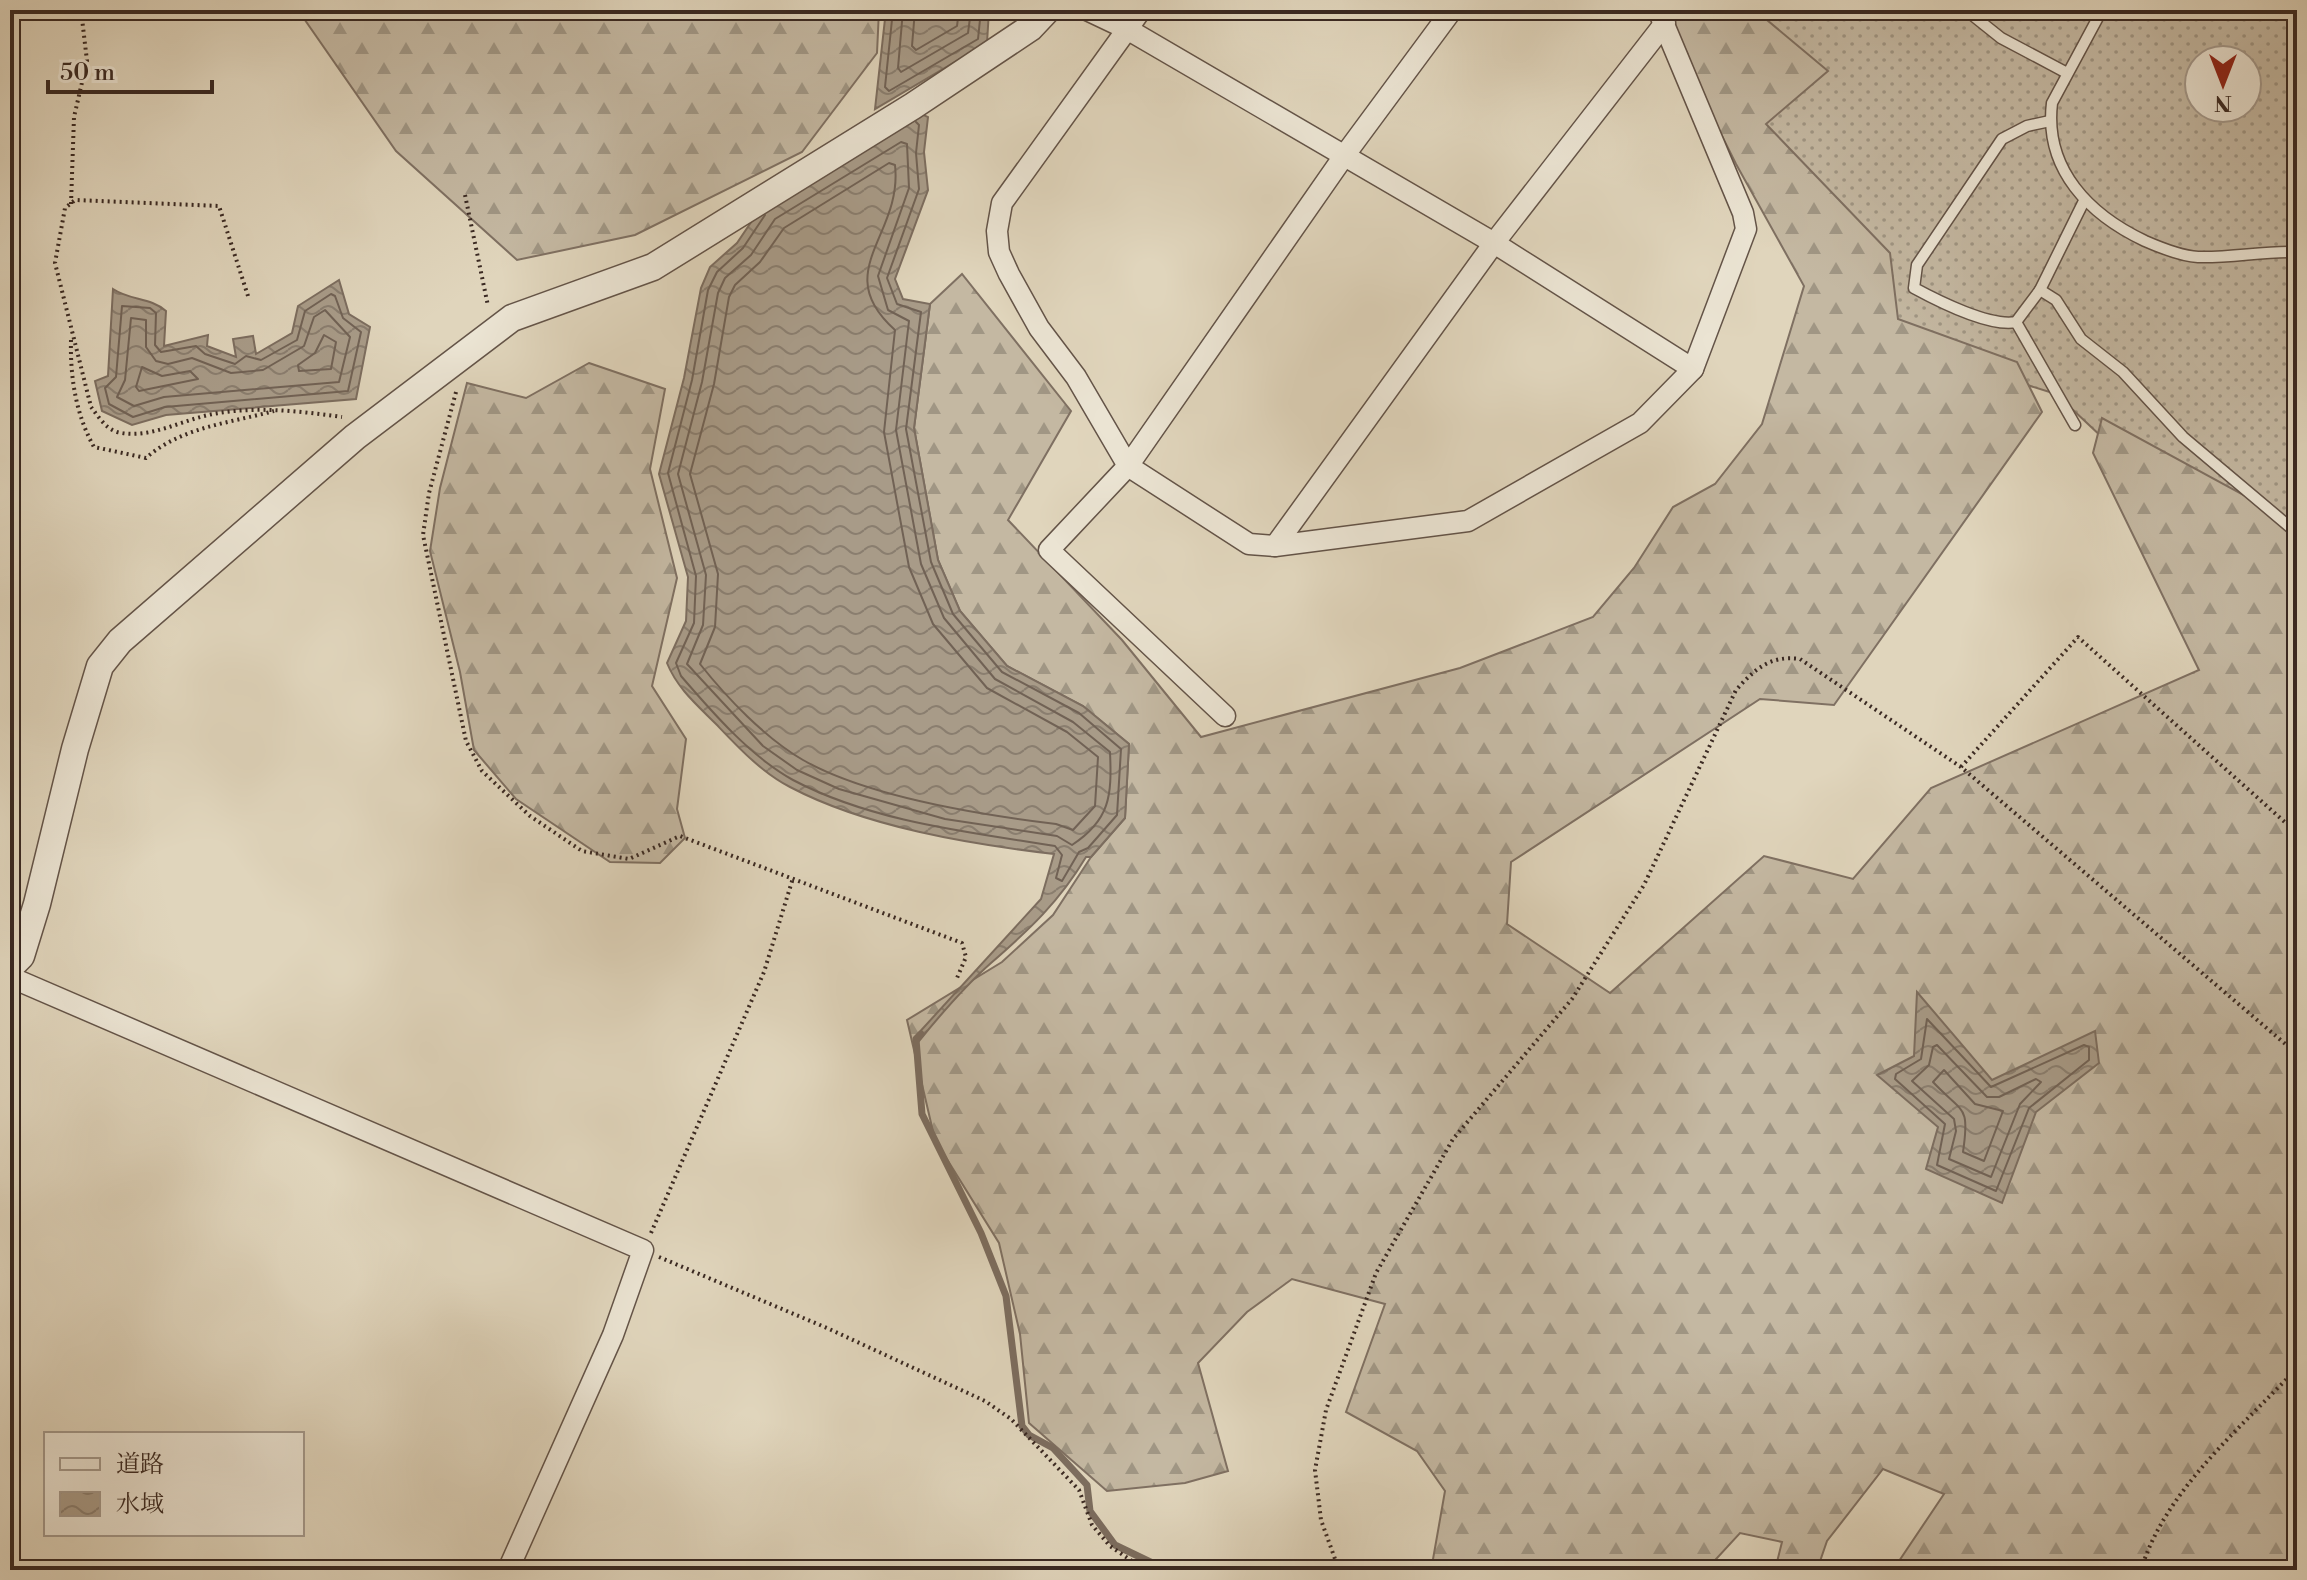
<svg xmlns="http://www.w3.org/2000/svg" width="2307" height="1580" font-family="'Libre Bodoni','Noto Serif JP',serif">
  <defs>
    <pattern id="grass-dots" width="8" height="8" patternUnits="userSpaceOnUse" patternTransform="scale(2)"><rect width="8" height="8" fill="#c4b8a2"/><path d="M2 2h.1M6 6h.1" fill="none" stroke="#a09684" stroke-width="1.8" stroke-linecap="round"/></pattern>
    <pattern id="forest-firs" width="22" height="20" patternUnits="userSpaceOnUse" patternTransform="scale(2)"><rect width="22" height="20" fill="#c4b8a2"/><path d="M5 1l3.5 6h-7zM16 11l3.5 6h-7z" fill="#a09684"/></pattern>
    <pattern id="water-waves" width="16" height="10" patternUnits="userSpaceOnUse" patternTransform="scale(2)"><rect width="16" height="10" fill="#a89b88"/><path d="M0 5q4-4 8 0t8 0" fill="none" stroke="#8a7e6f"/></pattern>
  </defs>
  <rect width="100%" height="100%" fill="#e0d5bc"/>
  <filter id="stains"><feTurbulence type="fractalNoise" baseFrequency=".0025" numOctaves="4"/><feColorMatrix values="0 0 0 0 .2 0 0 0 0 .09 0 0 0 0 .02 0 0 0 .5 -.17"/></filter>
  <radialGradient id="worn" r=".72"><stop offset=".6" stop-color="#630" stop-opacity="0"/><stop offset="1" stop-color="#630" stop-opacity=".3"/></radialGradient>
  <path fill="url(#grass-dots)" stroke="#7f7062" stroke-width="2" fill-rule="evenodd" d="M1706 10H2297V662L2186 516 2056 394 1881 339 1778 183ZM2199 60H2247V108H2199Z"/>
  <g fill="url(#forest-firs)" stroke="#7f7062" stroke-width="2">
    <polygon points="298,10 879,10 877,53 802,152 635,235 517,260 396,151"/>
    <polygon points="1659,10 1755,10 1828,71 1766,124 1890,253 1898,319 2017,362 2042,412 1834,705 1760,699 1511,862 1507,924 1610,993 1764,856 1853,879 1931,788 2199,670 2093,453 2102,418 2295,523 2297,1570 1893,1570 1944,1494 1883,1469 1827,1541 1817,1570 1775,1570 1782,1542 1740,1533 1706,1570 1425,1570 1432,1565 1445,1491 1417,1451 1346,1412 1385,1304 1292,1279 1247,1312 1198,1363 1228,1471 1185,1483 1107,1491 1029,1423 1020,1334 999,1243 935,1140 907,1020 1002,962 1053,915 1091,857 1125,818 1129,744 1083,706 1007,666 960,611 938,560 914,428 930,304 962,274 1071,411 1008,520 1122,640 1201,737 1460,668 1593,617 1634,568 1673,507 1715,484 1762,424 1804,286 1736,164"/>
    <polygon points="589,363 665,389 650,469 677,578 652,686 686,739 677,809 685,838 660,863 610,862 516,799 474,750 460,672 430,551 440,488 467,383 526,398"/>
  </g>
  <g fill="url(#water-waves)" stroke="#7c6d5f" stroke-width="2">
    <polygon points="886,10 989,10 987,43 875,109"/>
    <path d="M915 111 928 117 924 152 928 190 895 279 903 299 930 304 914 428 938 560 960 611 1007 666 1083 706 1129 744 1125 818 1091 857H1086C1059 902 1030 929 991 963 965 986 941 1014 919 1041L915 1037 1041 899 1054 854C969 844 866 827 790 787 761 772 738 747 716 724 697 705 677 688 667 663L686 621 688 577 659 474 684 378 701 288 710 267 737 243 762 206Z"/>
    <path d="M339 280 349 314 370 327 356 399 166 415 132 425 102 411 95 381 108 376 113 289C131 301 150 297 166 311L164 346 208 335 207 346 236 357 233 339 253 336 256 354 292 333 298 306Z"/>
    <polygon points="1917,992 1992,1080 2095,1031 2099,1063 2036,1112 2002,1203 1926,1169 1938,1127 1877,1075 1914,1056"/>
  </g>
  <g fill="none" stroke-linecap="round" stroke-linejoin="round">
    <g stroke="#716255" stroke-width="2">
      <polyline points="893,10 885,87 889,91 978,39 981,10"/>
      <polyline points="903,10 898,68 901,72 968,33 971,10"/>
      <polyline points="915,10 912,46 916,50 957,26 959,10"/>
      <path d="M901 142 907 144 909 188 878 276 888 310 909 321 896 430 921 564 944 618 995 679 1073 722 1110 752C1112 796 1110 820 1072 845L1057 836 945 819 839 789 797 770 763 746 687 664 703 625 706 575 678 474 702 382 718 293 725 278 751 255 775 219Z"/>
      <path d="M889 163 895 165C903 236 829 271 895 330L884 432 909 567 933 624 987 688 1067 732 1098 757 1095 806 1073 830 1056 824C982 815 868 797 803 760 765 738 727 698 700 664L715 627 718 574 690 474 714 384 729 297 735 285 760 262 784 228Z"/>
      <path d="M765 215 743 248 717 272 708 290 692 380 668 473 696 576 694 623 676 663 681 676C712 712 751 757 793 780 873 822 968 832 1055 846L1062 855 1056 878 1062 881 1079 852 1088 848 1117 815 1121 749 1079 713 1002 672 953 614 931 562 906 429 921 312 897 304 887 278 919 189 916 153 919 125 916 122"/>
      <polygon points="331,294 335,296 343,318 361,332 348,391 165,407 133,417 109,404 105,388 116,377 122,306 150,308 156,313 155,345 161,352 196,346 205,354 235,364 246,356 261,360 297,340 305,311"/>
      <polygon points="325,310 350,337 339,382 164,397 134,406 117,397 125,380 131,318 146,320 146,347 156,361 168,364 192,358 231,373 263,370 304,346 314,317"/>
      <polygon points="324,335 336,342 331,369 299,371 298,365 315,353"/>
      <polygon points="142,367 162,376 190,371 198,379 139,391 136,387"/>
      <polygon points="1927,1019 1991,1087 2084,1045 2089,1047 2089,1060 2029,1108 1996,1191 1937,1165 1945,1124 1895,1079 1896,1074 1921,1059"/>
      <polygon points="1937,1045 1987,1097 1999,1097 2036,1079 2041,1082 2020,1104 1991,1177 1949,1159 1956,1131 1954,1119 1912,1081 1929,1065 1933,1047"/>
      <path d="M1944 1070 1975 1104 2003 1111 1984 1161 1963 1152C1970 1104 1963 1114 1933 1082Z"/>
    </g>
    <polyline stroke="#7c6d5f" stroke-width="7" points="921,1034 916,1039 922,1114 981,1233 1006,1296 1022,1426 1029,1435 1053,1448 1087,1485 1090,1511 1115,1545 1167,1570"/>
    <g stroke="#645448" stroke-width="13">
      <g id="service">
        <polyline points="1966,10 2001,38 2067,73"/>
        <path d="M2102 10 2052 103C2044 170 2090 215 2145 241 2161 248 2181 256 2198 257 2231 258 2264 251 2297 252"/>
        <path d="M2050 121 2027 126 2002 139 1917 265 1914 288C1938 301 1990 327 2016 322L2040 290 2056 300 2081 339 2123 372 2183 437 2297 533"/>
        <polyline points="2040,290 2084,201"/>
        <polyline points="2016,322 2075,425"/>
      </g>
    </g>
    <g stroke="#645448" stroke-width="23">
      <g id="minor">
        <polyline points="1087,10 1127,29 1494,243 1693,369"/>
        <polyline points="1141,10 1002,203 997,231 999,252 1009,274 1039,328 1076,377 1128,466 1249,544 1275,546 1468,521 1640,423 1693,369 1746,229 1743,213 1658,10"/>
        <polyline points="1275,546 1494,243 1665,23"/>
        <polyline points="1225,716 1049,550 1128,466 1344,156 1452,10"/>
        <polyline points="10,977 643,1250 613,1335 508,1570"/>
      </g>
    </g>
    <g stroke="#645448" stroke-width="29">
      <polyline id="tertiary" points="10,967 21,956 37,904 75,749 100,666 120,641 355,437 512,318 653,267 913,106 1030,28 1047,10"/>
    </g>
    <g stroke="#3a2922" stroke-width="4" stroke-dasharray="2 4" stroke-linecap="butt">
      <polyline points="465,195 488,306"/>
      <polyline points="71,204 74,117 87,61 81,10"/>
      <path d="M248 296 219 206 75 200 65 208 55 263 91 407C98 416 105 428 117 432 149 440 181 420 213 414 256 406 299 411 342 417"/>
      <path d="M71 340C70 377 76 415 94 447L146 458C181 427 230 423 274 411"/>
      <polyline points="456,392 429,493 423,535 466,741 482,771 530,816 582,851 629,859 680,836 962,943 966,957 957,978"/>
      <polyline points="1961,767 2078,637 2297,833"/>
      <polyline points="651,1233 764,972 793,878"/>
      <polyline points="659,1257 827,1328 985,1401 1011,1419 1079,1490 1092,1525 1110,1546 1145,1570"/>
      <path d="M1339 1570 1321 1520 1315 1470 1326 1410 1376 1273 1453 1139 1572 999 1644 885 1736 690C1755 669 1770 655 1800 659L1961 767 2297 1054"/>
      <path d="M2141 1570C2165 1490 2242 1427 2297 1368"/>
    </g>
    <use href="#service" stroke="#ebe4d3" stroke-width="10"/>
    <use href="#minor" stroke="#ebe4d3" stroke-width="20"/>
    <use href="#tertiary" stroke="#ebe4d3" stroke-width="26"/>
  </g>
  <rect width="2307" height="1580" fill="none" stroke="#e0d5bc" stroke-width="40"/>
  <rect x="12" y="12" width="2283" height="1556" fill="none" stroke="#3a2922" stroke-width="4"/>
  <rect x="20" y="20" width="2267" height="1540" fill="none" stroke="#3a2922" stroke-width="2"/>
  <rect x="44" y="1432" width="260" height="104" fill="#ebe4d3" stroke="#a4998c" stroke-width="2"/>
  <rect x="60" y="1458" width="40" height="12" fill="#ebe4d3" stroke="#a4998c" stroke-width="2"/>
  <text x="116" y="1472" font-size="24" fill="#3a2922">道路</text>
  <rect x="60" y="1492" width="40" height="24" fill="url(#water-waves)" stroke="#a4998c" stroke-width="2"/>
  <text x="116" y="1512" font-size="24" fill="#3a2922">水域</text>
  <g transform="translate(2223 84) rotate(180)"><circle r="38" fill="#ebe4d3" stroke="#a4998c" stroke-width="2"/>
  <path d="M0-6L14 30L0 20L-14 30Z" fill="#8f2418"/>
  <text y="-12" font-size="22" font-weight="bold" text-anchor="middle" fill="#3a2922">N</text>
  </g>
  <path d="M48 80v12h164v-12" fill="none" stroke="#3a2922" stroke-width="4"/>
  <text x="60" y="80" font-size="24" fill="#3a2922" stroke="#ebe4d3" stroke-width="6" paint-order="stroke">50 m</text>
  <rect width="100%" height="100%" filter="url(#stains)"/>
  <rect width="100%" height="100%" fill="url(#worn)"/>
</svg>
